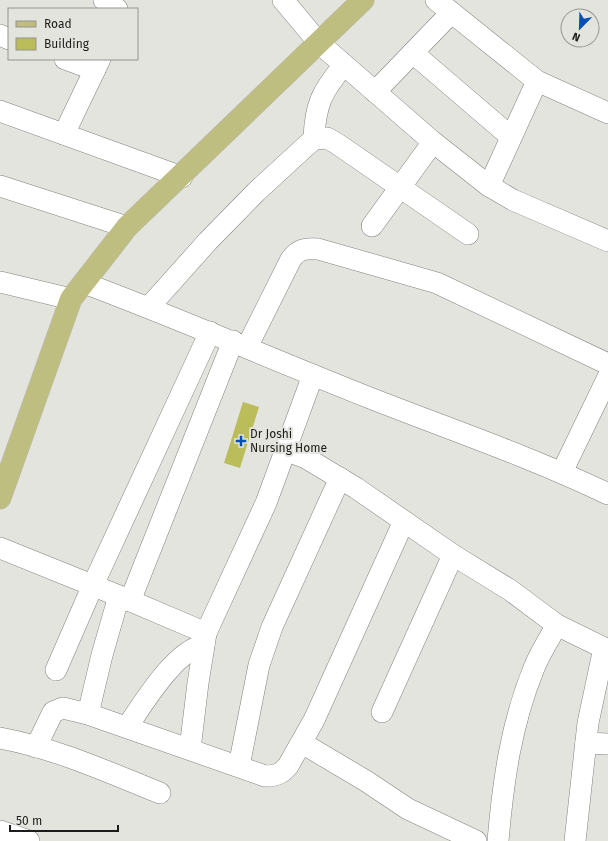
<svg xmlns="http://www.w3.org/2000/svg" width="608" height="841" font-family="'Fira Sans',sans-serif">
  <rect width="100%" height="100%" fill="#e4e4df"/>
  <polygon fill="#bbbc5a" points="243,402 259,407 240,468 224,463"/>
  <g fill="none" stroke-linecap="round" stroke-linejoin="round">
    <g stroke="#82837e" stroke-width="22">
      <g id="minor">
        <polyline points="104,0 117,9"/>
        <polyline points="283,0 319,43 433,142 489,186 513,200 608,241"/>
        <polyline points="436,0 537,81 608,113"/>
        <polyline points="0,35 9,39"/>
        <polyline points="413,53 511,137"/>
        <polyline points="65,59 95,70"/>
        <polyline points="375,92 451,13"/>
        <polyline points="0,111 182,177"/>
        <polyline points="64,134 100,59"/>
        <path d="M314 139C315 105 322 91 344 65"/>
        <polyline points="0,186 127,227"/>
        <polyline points="489,186 537,81"/>
        <polyline points="372,226 433,142"/>
        <polyline points="0,282 71,299"/>
        <path d="M84 283C180 319 274 360 370 398 449 429 531 457 608 494"/>
        <polyline points="149,307 208,241 256,192 306,146 314,139 327,138 336,143 468,234"/>
        <path d="M247 347 291 259C299 249 305 248 318 249L437 283 608 364"/>
        <polyline points="287,451 306,458 356,488 453,555 510,590 557,625 608,650"/>
        <polyline points="562,472 608,377"/>
        <polyline points="0,548 119,596 206,633"/>
        <polyline points="130,601 233,341"/>
        <polyline points="56,670 93,585 210,332"/>
        <polyline points="382,712 453,555"/>
        <polyline points="88,714 102,655 119,596"/>
        <path d="M127 727C143 704 175 650 204 645"/>
        <path d="M0 738C55 748 108 772 160 793"/>
        <polyline points="302,743 366,781 408,809 476,841"/>
        <polyline points="586,743 608,744"/>
        <path d="M36 747 53 712 63 708 88 714 265 776C276 776 281 774 288 766L314 720 404 521"/>
        <polyline points="190,749 198,683 206,633 266,503 313,375"/>
        <polyline points="239,766 259,665 272,627 340,478"/>
        <polyline points="0,831 29,841"/>
        <path d="M498 841C503 782 511 724 534 668 540 653 549 639 557 625"/>
        <polyline points="575,841 588,723 604,648"/>
      </g>
    </g>
    <g stroke="#bfbfbf" stroke-width="23">
      <polyline id="major" points="0,498 71,299 127,227 363,0"/>
    </g>
    <use href="#minor" stroke="#fff" stroke-width="21"/>
    <use href="#major" stroke="#bebe80" stroke-width="22"/>
  </g>
  <path fill="#044eb8" stroke="#e4e4df" stroke-width="1.5" d="M239 435h4v4h4v4h-4v4h-4v-4h-4v-4h4z"/>
  <g text-anchor="middle" stroke-width="4" stroke-linejoin="round" paint-order="stroke">
    <g font-size="12" fill="#1c1c1a" stroke="#e4e4df" text-anchor="start">
      <text x="250" y="438">Dr Joshi<tspan x="250" dy="14">Nursing Home</tspan></text>
    </g>
  </g>
  <rect x="8" y="8" width="130" height="52" fill="#e4e4df" stroke="#949490"/>
  <rect x="16" y="21" width="20" height="6" fill="#bebe80" stroke="#949490"/>
  <text x="44" y="28" font-size="12" fill="#1c1c1a">Road</text>
  <rect x="16" y="38" width="20" height="12" fill="#bbbc5a" stroke="#949490"/>
  <text x="44" y="48" font-size="12" fill="#1c1c1a">Building</text>
  <g transform="translate(580 28) rotate(203)"><circle r="19" fill="#e4e4df" stroke="#949490"/>
  <path d="M0-3L7 15L0 10L-7 15Z" fill="#044eb8"/>
  <text y="-6" font-size="11" font-weight="bold" text-anchor="middle" fill="#1c1c1a">N</text>
  </g>
  <path d="M10 825v6h108v-6" fill="none" stroke="#1c1c1a" stroke-width="2"/>
  <text x="16" y="825" font-size="12" fill="#1c1c1a" stroke="#e4e4df" stroke-width="3" paint-order="stroke">50 m</text>
</svg>
